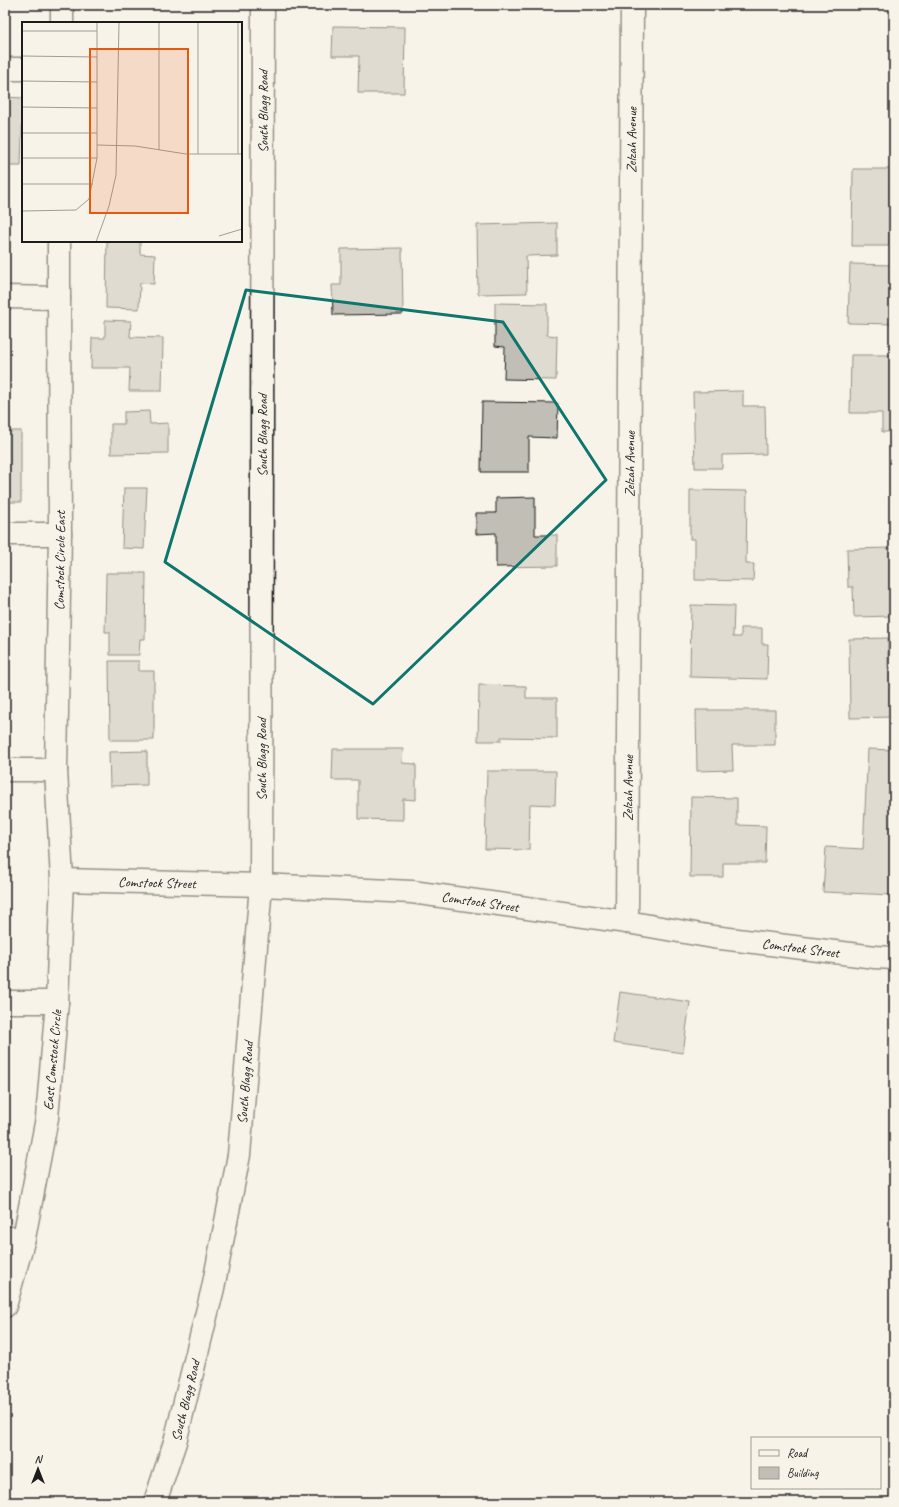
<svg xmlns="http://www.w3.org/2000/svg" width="899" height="1507" font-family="Caveat,sans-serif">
  <rect width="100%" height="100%" fill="#f7f3e8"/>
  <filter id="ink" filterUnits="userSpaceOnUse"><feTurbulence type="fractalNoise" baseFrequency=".025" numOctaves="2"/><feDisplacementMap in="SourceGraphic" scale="8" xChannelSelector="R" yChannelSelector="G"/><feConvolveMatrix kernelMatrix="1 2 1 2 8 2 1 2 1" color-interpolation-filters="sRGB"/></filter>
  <g filter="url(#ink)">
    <g fill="#c0beb5" stroke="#1c1c1c">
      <polygon points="333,26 405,27 404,93 358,93 359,56 332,56"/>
      <polygon points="5,97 23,98 21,166 5,166"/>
      <polygon points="853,169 890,169 889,246 852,246"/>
      <polygon points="557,223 557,255 526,256 527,293 478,294 477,225"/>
      <polygon points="107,241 140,241 140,254 155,255 154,284 140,283 139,309 106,308"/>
      <polygon points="402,248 403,314 333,315 332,285 341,285 341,249"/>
      <polygon points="850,264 894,265 894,324 848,323"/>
      <polygon points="495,303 547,304 547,335 557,336 556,380 504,379 505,347 495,346"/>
      <polygon points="105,320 131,321 130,337 163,338 162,391 129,391 130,368 91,368 92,338 105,338"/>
      <polygon points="851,355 894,355 894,432 882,432 882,413 850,413"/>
      <polygon points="743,391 743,406 765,406 766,454 722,455 722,468 695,468 693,392"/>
      <polygon points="482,402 558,403 557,438 529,437 529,472 481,472"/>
      <polygon points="149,411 150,424 168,423 168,453 111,454 111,424 124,424 124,412"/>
      <rect x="5" y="431" width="16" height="71"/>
      <polygon points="124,488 147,488 144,549 122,548"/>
      <polygon points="690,490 747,491 746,564 754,564 753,581 695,580 695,539 690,539"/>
      <polygon points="535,497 535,535 557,535 557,566 496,567 496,533 476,534 476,513 496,513 496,498"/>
      <polygon points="892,548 894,616 854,617 853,587 848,587 847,549"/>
      <polygon points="106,573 146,573 145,639 140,639 139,655 110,655 110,632 105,632"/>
      <polygon points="691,605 734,606 733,637 741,637 741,628 762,628 762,644 768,644 767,679 690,677"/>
      <polygon points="888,638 888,668 894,668 894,717 850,718 849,639"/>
      <polygon points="109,661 139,661 139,671 154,671 154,740 110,740"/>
      <polygon points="479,685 526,686 526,698 557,698 557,738 501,737 501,741 478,741"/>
      <polygon points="696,710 775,710 775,745 732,745 733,770 697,771"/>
      <polygon points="333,749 403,749 402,763 416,764 416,800 403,799 403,820 358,819 358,780 332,780"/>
      <polygon points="868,749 894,750 894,895 823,892 826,847 863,849"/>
      <polygon points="147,751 147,785 110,786 109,752"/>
      <polygon points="487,771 556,771 555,805 530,804 529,850 485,849"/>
      <polygon points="691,797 737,798 737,825 766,826 765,863 723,863 723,877 690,877"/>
      <polygon points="620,992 690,1002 683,1053 613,1043"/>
    </g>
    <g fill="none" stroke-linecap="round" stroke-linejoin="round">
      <g stroke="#1c1c1c" stroke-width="25">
        <g id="minor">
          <polyline points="62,5 62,23"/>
          <polyline points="5,69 23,69"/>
          <polyline points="5,297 59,298"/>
          <polyline points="5,534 60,534"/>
          <polyline points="5,770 56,770"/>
          <path id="s1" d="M62 880 261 885 412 892 627 922 713 937 875 957 894 958"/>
          <path id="s2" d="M627 922 632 5"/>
          <polyline points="5,1002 57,1002"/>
          <polyline points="5,1238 24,1238"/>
          <path id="s3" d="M5 1306 24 1238 47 1118 57 1002 62 880 56 770 60 534 59 298V241"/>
        </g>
      </g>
      <g stroke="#1c1c1c" stroke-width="25">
        <g id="major">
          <path id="s4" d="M155 1502 175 1442 213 1288 239 1155 261 885 263 5"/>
        </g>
      </g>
      <use href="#minor" stroke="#f7f3e8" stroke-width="22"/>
      <use href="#major" stroke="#f7f3e8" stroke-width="22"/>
    </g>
  </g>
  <path d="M0 0H899V1507H0ZM246 290 503 322 606 480 373 704 165 562Z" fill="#f7f3e8" fill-opacity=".55" fill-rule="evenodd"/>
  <path fill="none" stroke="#0f766e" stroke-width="3" stroke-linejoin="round" d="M246 290 503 322 606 480 373 704 165 562Z"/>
  <g text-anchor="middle" stroke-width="3.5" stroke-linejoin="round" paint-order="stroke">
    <g font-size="14" fill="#1c1c1c" stroke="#f7f3e8">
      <text dy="5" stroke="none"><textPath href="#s4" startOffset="1402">South Blagg Road</textPath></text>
      <text dy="5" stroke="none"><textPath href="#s2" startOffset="782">Zelzah Avenue</textPath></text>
      <text dy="5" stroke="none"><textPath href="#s4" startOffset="1078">South Blagg Road</textPath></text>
      <text dy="5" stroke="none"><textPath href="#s2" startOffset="458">Zelzah Avenue</textPath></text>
      <text dy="5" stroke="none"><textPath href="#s3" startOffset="751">Comstock Circle East</textPath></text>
      <text dy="5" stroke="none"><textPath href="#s4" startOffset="754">South Blagg Road</textPath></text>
      <text dy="5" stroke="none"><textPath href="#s2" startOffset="134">Zelzah Avenue</textPath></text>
      <text dy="5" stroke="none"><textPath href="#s1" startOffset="95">Comstock Street</textPath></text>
      <text dy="5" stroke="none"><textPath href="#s1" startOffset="419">Comstock Street</textPath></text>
      <text dy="5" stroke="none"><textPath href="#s1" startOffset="743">Comstock Street</textPath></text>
      <text dy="5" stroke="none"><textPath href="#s3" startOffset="251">East Comstock Circle</textPath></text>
      <text dy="5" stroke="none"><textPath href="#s4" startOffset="430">South Blagg Road</textPath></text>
      <text dy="5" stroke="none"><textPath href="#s4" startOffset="106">South Blagg Road</textPath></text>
    </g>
  </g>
  <g transform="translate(22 22)">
    <rect width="220" height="220" fill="#f7f3e8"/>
    <path fill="none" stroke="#9f9d96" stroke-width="1" d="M176 0V132M0 9H75M0 34 75 35M0 59 75 60M0 85 75 86M0 111H75M75 123 113 124 164 132H220M137 128V0M216 132V0M0 136H75M0 162H71M0 189 54 188 67 177 75 136V0M197 214 220 207M74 220 87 184 94 153 97 0"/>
    <path fill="#e8590c" fill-opacity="0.15" stroke="#e8590c" stroke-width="2" d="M68 27H166V191H68Z"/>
    <rect width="220" height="220" fill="none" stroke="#1c1c1c" stroke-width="2"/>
  </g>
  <rect width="899" height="1507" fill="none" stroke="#f7f3e8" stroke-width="20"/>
  <rect x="10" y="10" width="879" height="1487" fill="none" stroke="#1c1c1c" stroke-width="1.5" filter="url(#ink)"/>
  <rect x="751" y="1437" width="130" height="52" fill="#f7f3e8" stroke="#9f9d96"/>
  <rect x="759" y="1450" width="20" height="6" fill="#f7f3e8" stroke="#9f9d96"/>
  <text x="787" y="1457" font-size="12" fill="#1c1c1c">Road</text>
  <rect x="759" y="1467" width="20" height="12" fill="#c0beb5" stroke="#9f9d96"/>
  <text x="787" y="1477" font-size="12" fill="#1c1c1c">Building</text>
  <g transform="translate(38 1469)" stroke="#f7f3e8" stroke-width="3" paint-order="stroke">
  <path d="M0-3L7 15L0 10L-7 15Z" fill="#1c1c1c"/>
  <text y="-6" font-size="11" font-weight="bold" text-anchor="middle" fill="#1c1c1c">N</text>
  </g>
</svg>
